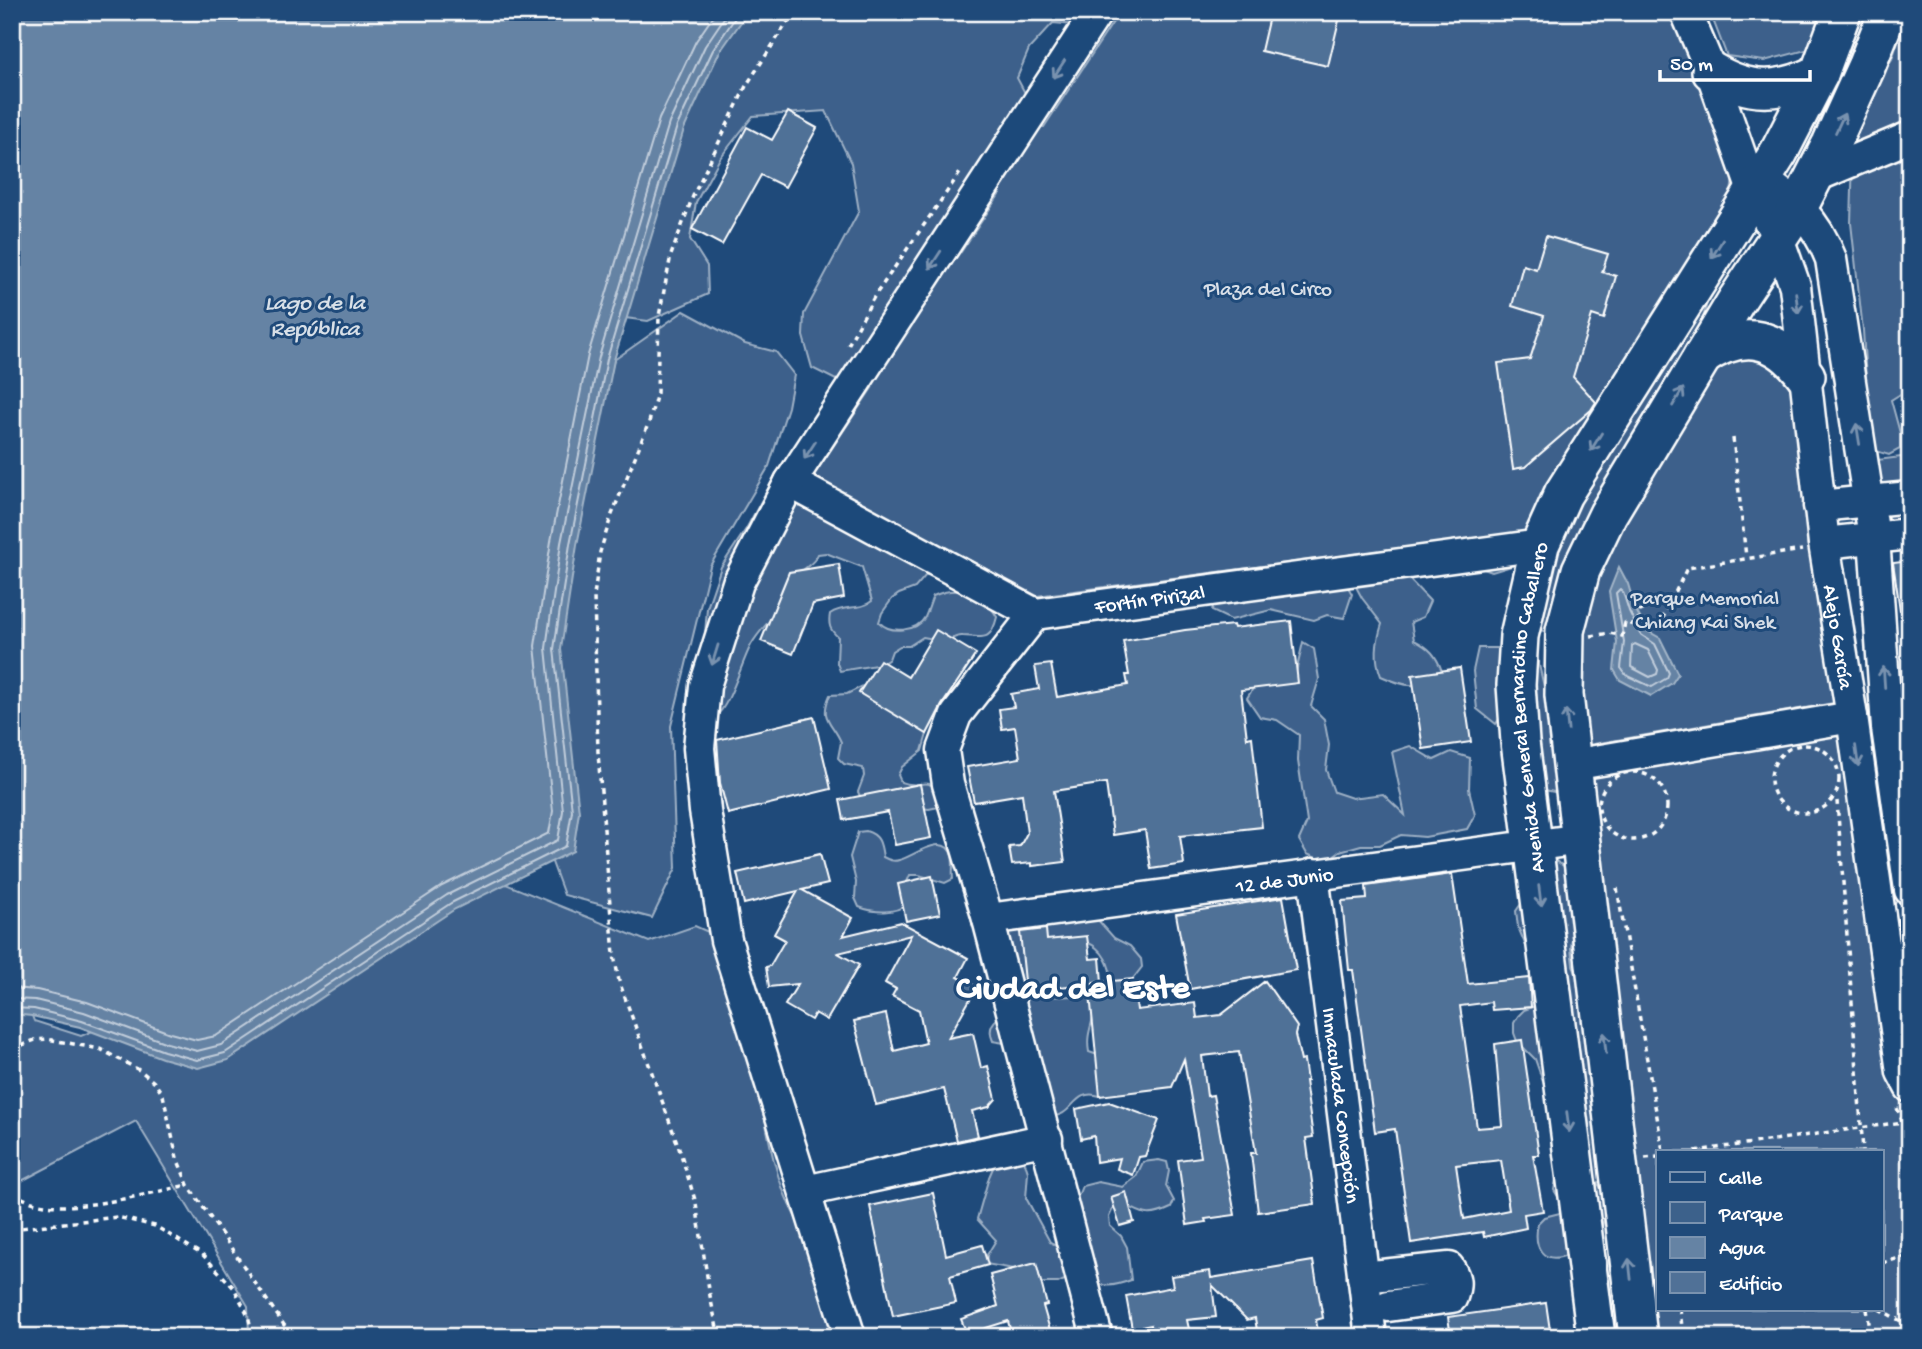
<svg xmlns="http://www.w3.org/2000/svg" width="1922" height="1349" font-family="'Gochi Hand',sans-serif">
  <rect width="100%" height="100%" fill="#1f4a7a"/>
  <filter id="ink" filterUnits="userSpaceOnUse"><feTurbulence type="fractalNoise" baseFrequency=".0143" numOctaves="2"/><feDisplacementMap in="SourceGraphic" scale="14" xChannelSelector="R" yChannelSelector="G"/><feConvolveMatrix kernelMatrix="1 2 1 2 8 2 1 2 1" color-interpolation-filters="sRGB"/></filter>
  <g filter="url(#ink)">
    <g fill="#3c618b" stroke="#9eb0c5" stroke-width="2" fill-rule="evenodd">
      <path d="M735 12H1679L1734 169 1731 194 1525 562 1492 572 1469 564 1425 563 1407 547 1037 596 964 557 931 569 915 588 899 594 892 599 882 613 879 622C890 634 917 632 925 617 928 611 930 603 933 596 959 584 984 593 997 617 991 642 983 637 963 636 956 635 952 640 946 640 939 641 930 638 923 637L909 646H900L892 651 889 659 882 664 840 671 837 663 838 637C830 630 828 625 830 614 844 604 860 611 872 601L862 567 826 553 818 554C814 564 806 566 800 573 789 586 784 602 774 615 766 625 757 634 751 645 741 664 730 706 715 717L705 635 707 608 721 567 746 529 777 472 785 468 809 471 814 475 872 388 840 382 812 368 803 336 804 314 859 211 851 163 826 111 753 116 720 158 696 202 690 239 707 266 708 294 648 321 618 317 610 250ZM1117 16 1044 127H1043L1017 78 1029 49 1053 23 1097 27ZM1001 192 961 252 943 233 979 215Z"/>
      <polygon points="1710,12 1823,12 1810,49 1764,61 1727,56"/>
      <polygon points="1908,12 1910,12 1910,388 1891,400 1900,433 1900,449 1889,455 1870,449 1863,330 1851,223 1853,156 1842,131 1892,59"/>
      <polygon points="1711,287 1697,342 1547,632 1534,628 1561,527"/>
      <polygon points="684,311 745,344 776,352 794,375 788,407 769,466 710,566 671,726 676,868 652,918 564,895 511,750 614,360"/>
      <path d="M1744 358C1765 362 1784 369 1791 390L1834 703 1582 746 1577 680 1583 629 1596 572 1706 378 1726 361Z"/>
      <polygon points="1901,457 1910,463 1910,552 1881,550 1869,461"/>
      <polygon points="1305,570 1348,587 1352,594 1344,618 1327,615 1314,620 1271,610 1231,620 1212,611 1218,580"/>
      <path d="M1408 578 1430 601 1423 617 1411 622 1414 640C1430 648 1436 655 1442 671 1418 690 1409 688 1381 676 1374 658 1376 643 1382 624L1362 598 1354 583Z"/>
      <polygon points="1303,642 1314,649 1319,679 1311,706 1324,719 1329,745 1326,770 1334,792 1352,798 1383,794 1405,815 1392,752 1410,746 1434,760 1451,752 1470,758 1469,789 1475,815 1467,829 1425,837 1401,835 1380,845 1361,845 1340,851 1325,862 1307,854 1299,840 1307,822 1298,761 1299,735 1277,720 1260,717 1247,698 1259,679 1295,677"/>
      <polygon points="1478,648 1500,648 1536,652 1557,743 1559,793 1545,790 1502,714 1496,724 1477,709 1473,671"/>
      <path d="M863 686 917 722 927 734 922 751 902 767 898 775 901 782C923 791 928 771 942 800L938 807 929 809 862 800 858 792 864 776 863 768 844 764 838 758 841 742C832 721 819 720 830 695L847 694Z"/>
      <path d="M1860 723 1887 728 1906 899 1877 909 1891 907 1906 935 1910 952V1337H1654L1644 1284 1652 1280 1650 1262 1615 1251 1607 1235 1621 1185 1640 1186 1635 1144 1606 1114 1583 769ZM1658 1151H1882V1309H1658Z"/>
      <path d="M866 831C880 835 881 844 883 857 889 860 893 862 899 860 911 858 945 830 952 856 954 863 952 872 953 879L945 883 919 875H910L907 882 908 904C894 914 875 913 859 907L855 898 856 882 850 857 858 832Z"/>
      <path d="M1553 859 1568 869 1566 886 1574 921 1571 948 1573 965 1588 1008 1607 1178 1597 1183C1614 1199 1600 1222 1601 1241 1601 1253 1609 1261 1612 1272 1617 1294 1622 1315 1628 1337H1577L1578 1323 1569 1254C1542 1266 1533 1247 1538 1223L1544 1217 1560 1213 1563 1205 1554 1190 1557 1174 1549 1099 1535 1059 1517 1041 1514 1033V1023L1518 1016 1524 1010 1533 1007 1538 1000 1528 951 1518 927 1516 911Z"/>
      <path d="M471 870 649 942 695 926 726 940C738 993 752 1046 762 1099 768 1139 776 1182 796 1218L835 1314 831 1337H249L248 1306 136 1121 12 1186V1003L32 1016 34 1021 81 1036Z"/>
      <path d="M1083 914 1098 920 1114 938 1130 946 1141 959 1142 967 1128 985 1111 984C1112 966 1103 948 1086 942L1035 984 1038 992C1052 999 1063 996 1078 996 1083 996 1090 999 1095 1000 1096 1021 1085 1030 1089 1052L1106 1058V1090L1100 1096C1072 1087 1074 1119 1049 1116L1037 1081 1011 1073 1009 1064 1010 1044 993 1041C987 1028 993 1020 1005 1013L1000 927Z"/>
      <path d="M1019 1157 1025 1163 1028 1172 1026 1198 1050 1242 1058 1246 1082 1186 1098 1182 1123 1187 1136 1177 1143 1162 1159 1160 1167 1162 1169 1171 1166 1186 1174 1201 1171 1208C1142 1222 1141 1209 1116 1202L1109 1217 1110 1226 1121 1236 1127 1247 1131 1280C1106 1290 1099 1285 1075 1275L1058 1283H1041L1019 1270 986 1264 987 1255 996 1240 977 1219 989 1177 996 1161Z"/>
    </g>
    <g fill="#6583a4" stroke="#a3b5c8" stroke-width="2">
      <polygon points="20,12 748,12 719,53 684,129 614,360 577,545 561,649 579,812 573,851 455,909 228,1060 198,1068 162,1058 80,1027 32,1016 12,1014 12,27"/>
      <polygon points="1619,567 1628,584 1635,608 1646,630 1660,638 1678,674 1672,683 1651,696 1620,680 1614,670 1617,642 1609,592"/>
    </g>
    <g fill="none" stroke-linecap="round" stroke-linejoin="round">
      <g stroke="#c1cddb" stroke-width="2">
        <polygon points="1620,589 1623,592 1629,611 1640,634 1655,644 1669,673 1667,678 1652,687 1626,675 1621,668 1624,642 1616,593"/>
        <polygon points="1635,644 1648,650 1658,670 1657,674 1650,677 1631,667 1632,646"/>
        <polyline points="12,988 37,990 87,1002 170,1033 197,1040 216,1036 442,886 549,833 553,811 535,646 551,541 588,355 659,119 696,41 716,12"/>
        <polyline points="12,999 35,1000 84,1012 167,1043 197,1051 221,1045 447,895 558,840 563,811 546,648 561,543 599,357 669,123 705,46 728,12"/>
        <polyline points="12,1008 34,1009 82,1021 164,1051 197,1060 225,1053 451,903 566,846 572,811 554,649 570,544 607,359 677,126 713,50 739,12"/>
      </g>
    </g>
    <g fill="#507197" stroke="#fff" stroke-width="2" fill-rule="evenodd">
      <polygon points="1270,12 1341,12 1328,66 1261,51"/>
      <polygon points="788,112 817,128 785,187 761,175 722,245 692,229 747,127 772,140"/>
      <polygon points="1546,236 1608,254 1602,272 1616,276 1604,319 1592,315 1573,377 1596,402 1591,410 1525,467 1513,469 1498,363 1530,359 1544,316 1512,306 1523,265 1536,269"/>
      <polygon points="1910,561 1910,609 1900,610 1893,563"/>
      <polygon points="839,564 844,598 813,604 793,654 761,641 789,572"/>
      <polygon points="1291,621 1298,683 1241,690 1247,738 1252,737 1262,827 1180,836 1184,864 1151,869 1145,830 1113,835 1106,783 1054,791 1065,862 1032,866 1032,863 1012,865 1009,847 1020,846 1027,833 1022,794 974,802 967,767 1020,758 1015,727 1002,729 999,709 1014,707 1011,694 1039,689 1035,666 1051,664 1057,697 1128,685 1126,675 1129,675 1123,641 1185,630 1233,625 1234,628"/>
      <polygon points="936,630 976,654 942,705 927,734 859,693 880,660 908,677"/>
      <polygon points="1460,668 1471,742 1423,749 1412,675"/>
      <polygon points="814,717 831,789 728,814 720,783 717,740"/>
      <polygon points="920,784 931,838 895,845 888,812 844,820 840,800"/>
      <polygon points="820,854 828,884 802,890 853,918 843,936 901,922 968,958 958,977 977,987 948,1038 973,1033 981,1068 988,1066 996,1099 989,1107 972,1111 978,1136 957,1141 944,1089 876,1105 854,1021 886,1014 894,1051 926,1043 919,1010 892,996 896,989 885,983 911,935 838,953 859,965 827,1020 815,1013 811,1020 785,1005 798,984 769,987 766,967 770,966 785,940 774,934 798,891 744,904 737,873"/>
      <path d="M1452 874 1468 984 1529 978 1531 1007 1492 1010 1491 1002 1460 1006 1477 1128 1502 1126 1495 1044 1522 1040 1539 1155H1533L1543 1211 1524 1214 1526 1228 1484 1237 1483 1232 1411 1243 1395 1129 1375 1132 1353 970H1349L1342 901 1367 899 1366 886ZM1501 1160 1509 1210 1464 1219 1456 1165Z"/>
      <polygon points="932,876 940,914 906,921 898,884"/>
      <polygon points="1283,897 1296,970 1190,989 1176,914"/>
      <polygon points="1046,929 1047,940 1087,936 1090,959 1100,958 1102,982 1133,979 1137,1010 1195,1003 1197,1018 1221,1015 1265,981 1297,1027 1295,1035 1301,1061 1304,1060 1307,1081 1305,1081 1313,1137 1306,1138 1315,1204 1258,1212 1251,1153 1256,1153 1239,1052 1202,1056 1207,1096 1213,1095 1235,1215 1205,1219 1206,1222 1187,1225 1178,1160 1201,1157 1184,1059 1172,1087 1100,1096 1089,984 1102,982 1026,991 1020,932"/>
      <polygon points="1109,1102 1159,1120 1145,1156 1139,1157 1133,1175 1117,1169 1120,1158 1096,1162 1094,1136 1081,1139 1076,1109"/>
      <polygon points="1126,1192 1134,1222 1120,1226 1111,1197"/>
      <polygon points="933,1193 946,1255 982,1245 988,1265 950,1276 956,1303 893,1316 870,1206"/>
      <polygon points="1313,1261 1323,1318 1316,1320 1319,1337 1258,1337 1255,1318 1247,1320 1212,1285 1216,1317 1187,1320 1189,1329 1182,1331 1183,1337 1153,1337 1151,1325 1132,1329 1126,1296 1173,1287 1171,1276 1210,1271 1211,1278"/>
      <polygon points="1036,1263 1047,1305 1043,1306 1052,1337 1012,1337 1008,1321 967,1334 961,1319 998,1306 990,1275"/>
      <polygon points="1546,1303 1551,1337 1451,1337 1448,1317"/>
    </g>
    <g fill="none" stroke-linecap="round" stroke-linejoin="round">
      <g stroke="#fff" stroke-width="35">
        <g id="minor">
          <path id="s1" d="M1686 12 1711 71 1753 191 1778 238 1795 286 1824 543 1852 717 1902 1072 1910 1087"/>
          <path d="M1746 167C1785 197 1812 210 1831 259L1874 537 1887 728 1910 890"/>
          <polyline points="1814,177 1910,137"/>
          <path id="s2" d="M790 482 1035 614 1540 545"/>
          <polyline points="1819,506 1910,497"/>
          <polyline points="1824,543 1910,534"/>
          <polyline points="1035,614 956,715 943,750 948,784 988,919 1097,1337"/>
          <polyline points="1572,765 1852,717"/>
          <path id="s3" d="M1313 874 1371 1337"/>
          <path id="s4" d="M988 919 1582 839"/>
          <polyline points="805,1191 1047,1139"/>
          <path d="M1363 1277 1449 1268C1456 1278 1456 1285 1452 1297L1388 1306"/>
          <polyline points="850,1337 726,940 705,811 699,748 705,686 738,583 790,482 1097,12"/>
        </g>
      </g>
      <g stroke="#fff" stroke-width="42">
        <g id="major">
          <path d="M1711 71C1750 94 1778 93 1819 74"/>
          <path d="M1703 356C1744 329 1777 336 1806 376"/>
          <path id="s5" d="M1596 1337 1520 742 1516 685 1519 636 1540 545 1563 494 1779 152 1819 74 1842 12"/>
          <polyline points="1638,1337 1564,695 1565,631 1581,570 1608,514 1736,301 1799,206 1831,144 1866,67 1888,12"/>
        </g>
      </g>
      <g stroke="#fff" stroke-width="3.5" stroke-dasharray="5 5" stroke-linecap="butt">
        <polyline points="848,345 874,297 962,170"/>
        <polyline points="1733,438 1746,557"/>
        <polyline points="1658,628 1687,568 1802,550"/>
        <polyline points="1591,636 1610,633 1622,636 1625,623 1637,625 1640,611 1670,599"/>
        <circle cx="1805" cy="779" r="34"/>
        <circle cx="1633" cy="806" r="34"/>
        <polyline points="1837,801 1863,1151"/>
        <polyline points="1617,888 1663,1151"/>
        <polyline points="12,1049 35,1040 47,1039 100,1049 141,1071 155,1083 163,1095 177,1158 188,1185 284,1325 297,1337"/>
        <polyline points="1897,1108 1910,1140"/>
        <polyline points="1695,1151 1910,1121"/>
        <polyline points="1645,1158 1658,1157"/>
        <path d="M12 1194C19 1196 26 1200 32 1202 72 1215 148 1193 188 1185"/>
        <polyline points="12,1229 117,1217 155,1226 203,1255 234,1288 248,1315 253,1337"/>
        <polyline points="1882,1263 1910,1255"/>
        <polyline points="1680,1309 1683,1337"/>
        <polyline points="1867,1309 1871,1337"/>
        <polyline points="1879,1309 1910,1326"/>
        <polyline points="719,1337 710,1296 696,1203 679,1148 619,981 614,955 598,753 594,596 600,552 611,517 649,422 657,393 659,316 671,255 693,196 746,86 794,12"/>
      </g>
      <use href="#minor" stroke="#1f4a7a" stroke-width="30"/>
      <use href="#major" stroke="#1f4a7a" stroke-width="37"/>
    </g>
    <defs><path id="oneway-shaft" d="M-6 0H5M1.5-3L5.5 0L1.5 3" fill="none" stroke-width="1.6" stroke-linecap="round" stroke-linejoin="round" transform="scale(1.75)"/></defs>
    <g stroke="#7992af">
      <use href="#oneway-shaft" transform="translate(1059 69) rotate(123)"/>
      <use href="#oneway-shaft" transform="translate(1840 123) rotate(-65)"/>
      <use href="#oneway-shaft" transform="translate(1717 249) rotate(122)"/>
      <use href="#oneway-shaft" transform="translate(935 260) rotate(123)"/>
      <use href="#oneway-shaft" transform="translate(1797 303) rotate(83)"/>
      <use href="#oneway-shaft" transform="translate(1678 397) rotate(-59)"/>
      <use href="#oneway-shaft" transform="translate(1858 434) rotate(-99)"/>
      <use href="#oneway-shaft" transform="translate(1596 442) rotate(122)"/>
      <use href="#oneway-shaft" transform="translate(810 450) rotate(123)"/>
      <use href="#oneway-shaft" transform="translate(715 655) rotate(107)"/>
      <use href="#oneway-shaft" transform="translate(1884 677) rotate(-94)"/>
      <use href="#oneway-shaft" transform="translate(1567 720) rotate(-96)"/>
      <use href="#oneway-shaft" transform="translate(1857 756) rotate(82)"/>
      <use href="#oneway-shaft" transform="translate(1540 896) rotate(83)"/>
      <use href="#oneway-shaft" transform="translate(1605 1043) rotate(-96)"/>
      <use href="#oneway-shaft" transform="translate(1568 1122) rotate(83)"/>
      <use href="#oneway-shaft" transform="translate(1630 1269) rotate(-96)"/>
    </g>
  </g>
  <g text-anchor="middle" stroke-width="6" stroke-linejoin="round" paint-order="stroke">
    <g font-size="21" fill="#d8dfe8" stroke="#1f4a7a">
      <text x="1268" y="295">Plaza del Circo</text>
      <text x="1705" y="604">Parque Memorial<tspan x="1705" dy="24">Chiang Kai Shek</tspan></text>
    </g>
    <g font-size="21" fill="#fff" stroke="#1f4a7a">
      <text dy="7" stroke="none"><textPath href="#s2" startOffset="394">Fortín Pirizal</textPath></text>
      <text dy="7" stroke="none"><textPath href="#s1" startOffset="649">Alejo García</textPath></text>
      <text dy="7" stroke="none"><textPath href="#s5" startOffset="635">Avenida General Bernardino Caballero</textPath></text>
      <text dy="7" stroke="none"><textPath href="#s4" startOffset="299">12 de Junio</textPath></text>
      <text dy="7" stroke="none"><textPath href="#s3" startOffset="233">Inmaculada Concepción</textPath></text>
    </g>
    <g font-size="23" font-style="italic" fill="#d8e0e8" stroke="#1f4a7a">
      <text x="315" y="309">Lago de la<tspan x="315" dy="26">República</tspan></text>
    </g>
    <g font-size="35" font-weight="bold" fill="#fff" stroke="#1f4a7a">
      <text x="1073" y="997">Ciudad del Este</text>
    </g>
  </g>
  <rect width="1922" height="1349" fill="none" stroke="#1f4a7a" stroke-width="42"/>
  <rect x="21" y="21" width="1880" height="1307" fill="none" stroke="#fff" stroke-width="2.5" filter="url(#ink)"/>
  <rect x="1656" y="1150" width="228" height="161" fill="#1f4a7a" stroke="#7992af" stroke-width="2"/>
  <rect x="1670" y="1172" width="35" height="10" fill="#1f4a7a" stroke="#7992af" stroke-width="2"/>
  <text x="1719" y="1184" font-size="21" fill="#ffffff">Calle</text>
  <rect x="1670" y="1202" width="35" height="21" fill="#3c618b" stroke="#7992af" stroke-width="2"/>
  <text x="1719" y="1220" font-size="21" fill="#ffffff">Parque</text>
  <rect x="1670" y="1237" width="35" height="21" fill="#6583a4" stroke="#7992af" stroke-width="2"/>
  <text x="1719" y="1254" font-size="21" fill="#ffffff">Agua</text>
  <rect x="1670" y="1272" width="35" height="21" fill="#507197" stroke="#7992af" stroke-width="2"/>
  <text x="1719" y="1290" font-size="21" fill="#ffffff">Edificio</text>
  <path d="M1660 70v10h150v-10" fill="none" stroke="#ffffff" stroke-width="3.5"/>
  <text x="1670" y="70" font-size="21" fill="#ffffff" stroke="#1f4a7a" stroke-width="5" paint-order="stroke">50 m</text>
</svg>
